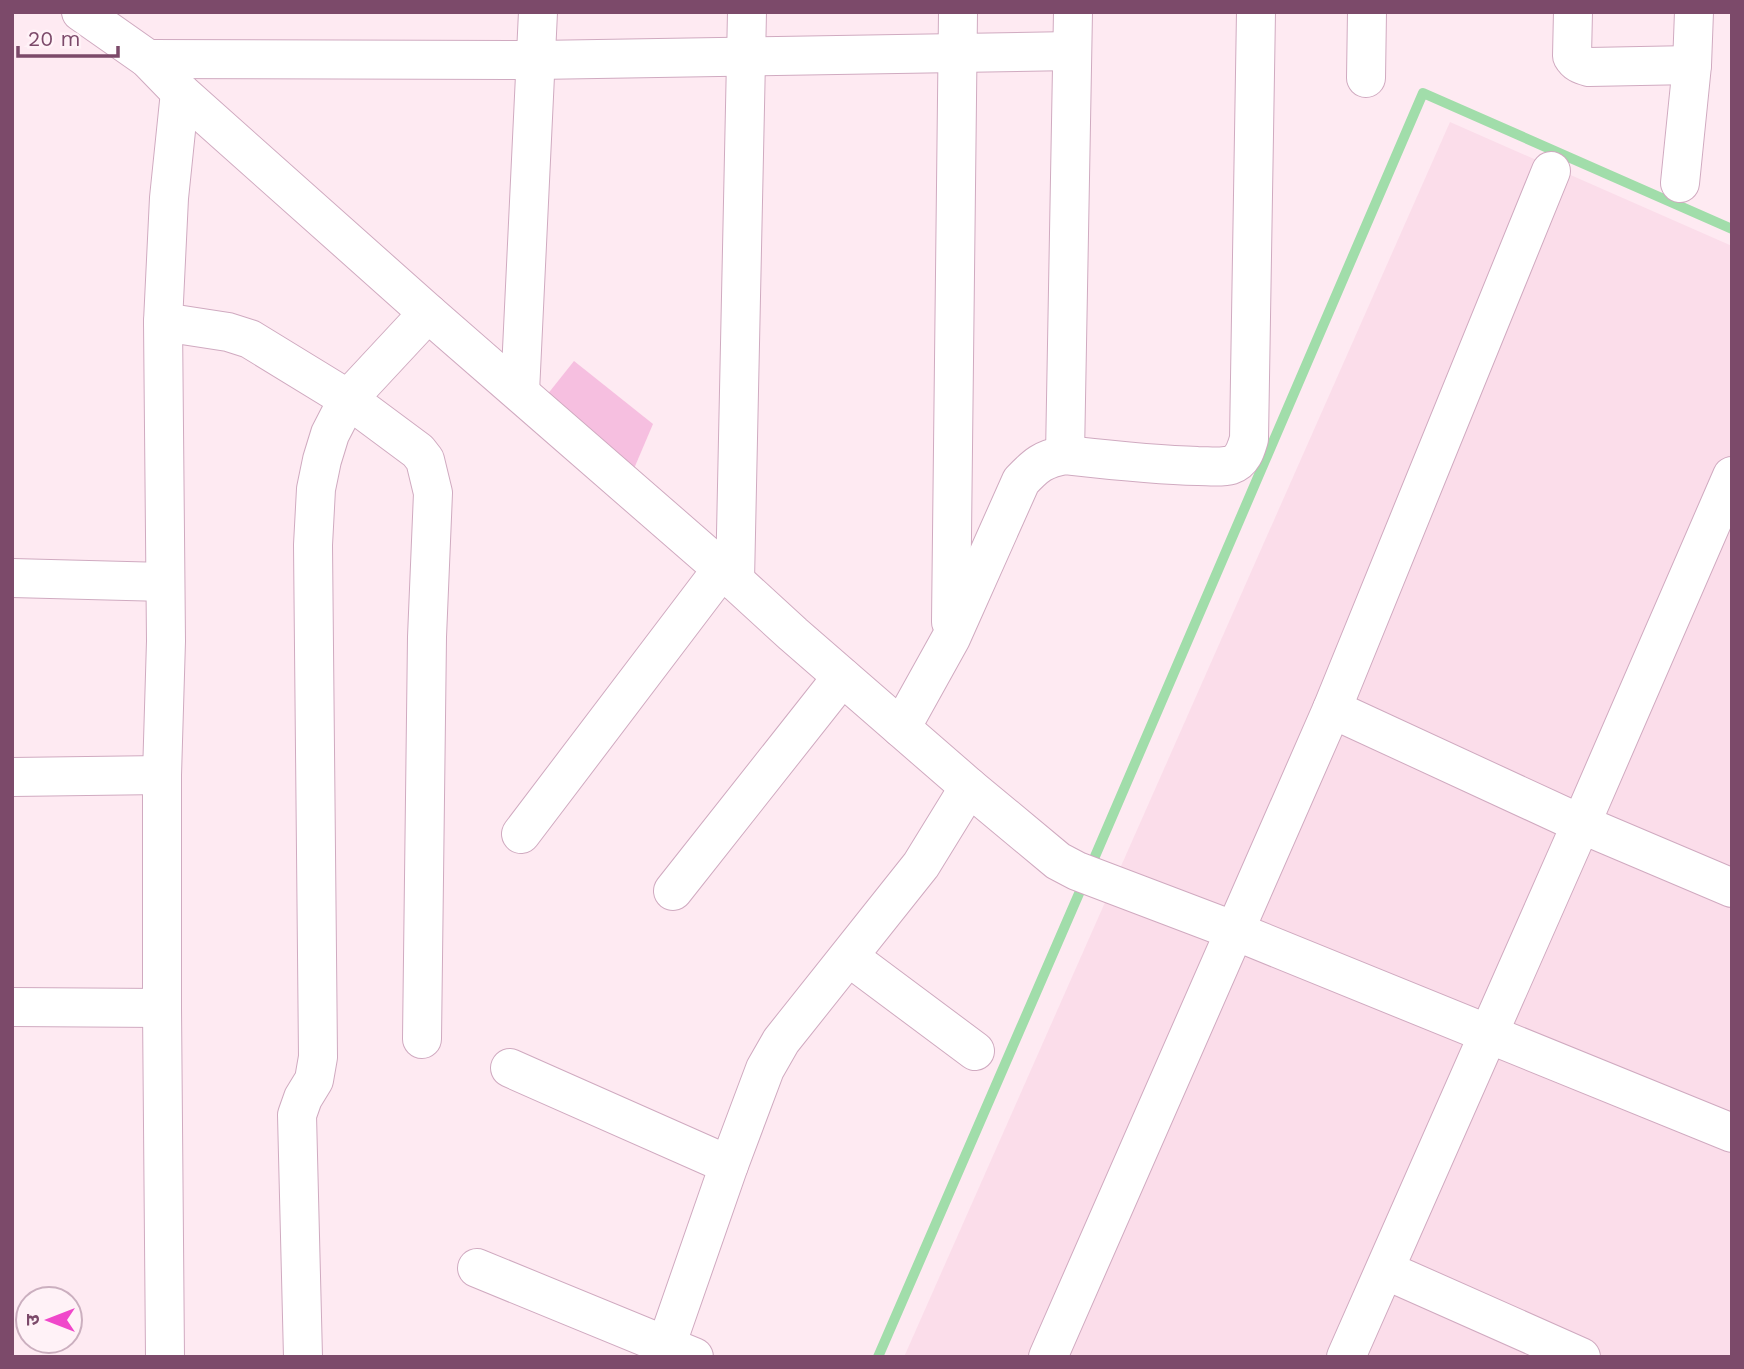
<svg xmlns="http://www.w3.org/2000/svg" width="1744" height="1369" font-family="'Work Sans','Noto Sans Devanagari',sans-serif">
  <rect width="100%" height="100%" fill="#feeaf2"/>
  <polygon fill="#fbddea" points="1450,122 1732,246 1732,1357 904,1357"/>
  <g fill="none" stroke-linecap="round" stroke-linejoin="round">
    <g stroke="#a1ddaa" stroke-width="10">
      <polyline points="1090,868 1423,93 1732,229"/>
      <polyline points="878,1357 1084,882"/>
    </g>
  </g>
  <polygon fill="#f6bfe0" points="574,361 653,424 630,478 539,405"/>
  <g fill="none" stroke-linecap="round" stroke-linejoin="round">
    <g stroke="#d0aac0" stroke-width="40">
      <g id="minor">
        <polyline points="81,12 148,59 180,92 428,313 722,569 793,634 969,787 1058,861 1077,871 1235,931 1732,1133"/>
        <path d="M1573 12 1572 56C1576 63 1581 65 1589 67L1692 65"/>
        <polyline points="148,59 537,60 1072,51"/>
        <polyline points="1366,78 1367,12"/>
        <polyline points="1680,183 1692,65 1694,12"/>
        <polyline points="163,322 228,332 250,339 348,399 418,451 425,460 433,493 427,637 422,1039"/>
        <polyline points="520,392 538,12"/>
        <polyline points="1065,455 1073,12"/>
        <polyline points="12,578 165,582"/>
        <polyline points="735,581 747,12"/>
        <polyline points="951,622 958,12"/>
        <polyline points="1332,709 1581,824 1732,888"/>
        <path d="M901 728 951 638 1021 481C1036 465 1043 459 1065 455 1110 460 1153 465 1198 466 1208 466 1221 468 1231 465 1243 461 1246 449 1249 439L1256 12"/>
        <polyline points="12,777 162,775"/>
        <polyline points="521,834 722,569"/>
        <polyline points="673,891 842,677"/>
        <polyline points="849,957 975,1051"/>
        <polyline points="12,1007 162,1008"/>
        <polyline points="510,1068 729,1165"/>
        <polyline points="477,1268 694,1357"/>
        <polyline points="1385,1270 1581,1357"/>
        <polyline points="666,1346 729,1165 765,1069 781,1041 921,865 969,787"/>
        <polyline points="165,1357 162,1008 162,775 166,641 163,322 169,198 180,92"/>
        <polyline points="303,1357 297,1115 303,1098 314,1080 318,1057 313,545 316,489 322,460 330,434 348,399 428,313"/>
        <polyline points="1048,1357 1332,709 1551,171"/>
        <polyline points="1346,1357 1581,824 1732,476"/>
      </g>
    </g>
    <use href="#minor" stroke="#fff" stroke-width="38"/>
  </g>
  <rect width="1744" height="1369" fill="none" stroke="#7c4a6a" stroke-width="28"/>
  <g transform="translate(49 1320) rotate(270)"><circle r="33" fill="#fff2f7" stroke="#cbafbf" stroke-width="2"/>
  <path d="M0-5L12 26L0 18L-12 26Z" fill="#f047ca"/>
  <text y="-10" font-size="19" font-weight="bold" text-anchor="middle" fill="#7c4a6a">उ</text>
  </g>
  <path d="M18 46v10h100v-10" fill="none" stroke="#7c4a6a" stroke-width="3.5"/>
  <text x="28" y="46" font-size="21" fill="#7c4a6a" stroke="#fff2f7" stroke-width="5" paint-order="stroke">20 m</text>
</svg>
